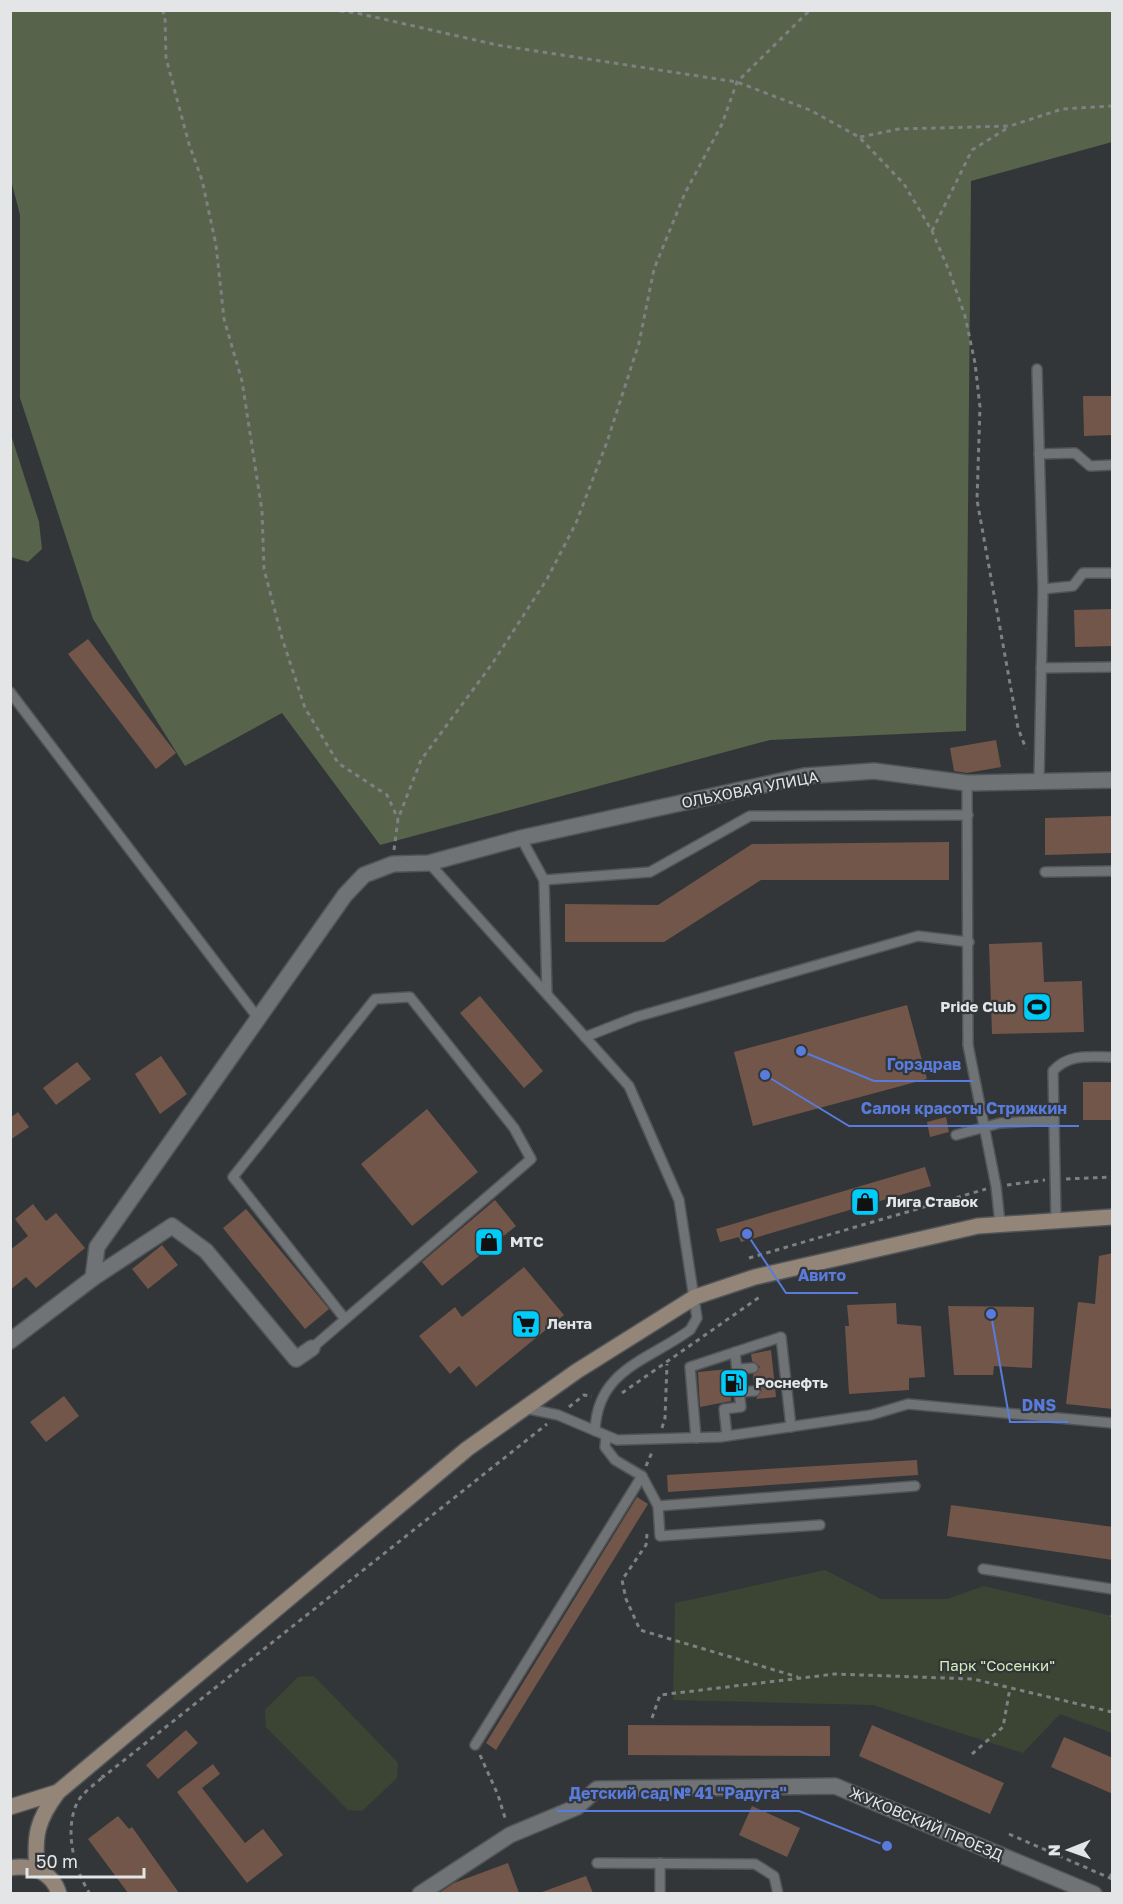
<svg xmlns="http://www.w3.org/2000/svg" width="1123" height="1904" font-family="'Golos Text',sans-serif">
  <rect width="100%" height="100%" fill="#323639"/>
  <g fill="#3c4533">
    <polygon points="825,1570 881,1599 947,1599 984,1586 1112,1616 1112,1733 1060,1714 1023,1753 873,1705 673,1700 675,1603"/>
    <polygon points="314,1676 398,1763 397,1778 362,1811 348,1810 266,1727 265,1710 298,1677"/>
  </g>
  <g fill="#57634a">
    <polygon points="10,11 1112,11 1112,142 971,181 966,731 770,740 380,845 282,713 185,766 93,619 20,398 20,215 11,180"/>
    <polygon points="11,435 39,522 42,549 28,562 11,557"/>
  </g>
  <g fill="#72564a">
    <polygon points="1083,396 1113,396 1113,435 1084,436"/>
    <polygon points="1113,609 1113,646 1075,647 1074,610"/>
    <polygon points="88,639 176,753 156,769 68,654"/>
    <polygon points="996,740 1001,767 967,773 954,771 950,748"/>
    <polygon points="1113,816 1113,853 1045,855 1045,818"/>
    <polygon points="949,842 949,880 761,880 664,942 565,942 565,904 658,905 752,844"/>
    <polygon points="1042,942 1044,982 1082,981 1084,1032 992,1034 989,944"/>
    <polygon points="480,996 543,1071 524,1088 460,1013"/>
    <polygon points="907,1005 927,1079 753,1126 734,1052"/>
    <polygon points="161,1056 187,1094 160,1114 135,1074"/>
    <polygon points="77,1062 91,1079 56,1105 43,1088"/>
    <rect x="1083" y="1082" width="30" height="38"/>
    <polygon points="427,1109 478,1172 412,1226 361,1164"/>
    <polygon points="18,1112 29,1127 10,1140 10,1118"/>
    <polygon points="946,1117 949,1132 930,1137 927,1122"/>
    <polygon points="925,1167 931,1186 741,1242 739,1237 720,1242 716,1229"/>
    <polygon points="495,1200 516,1226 442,1286 422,1262"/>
    <polygon points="33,1204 46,1221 56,1213 85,1248 36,1288 26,1277 10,1290 10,1250 28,1236 15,1219"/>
    <polygon points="246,1209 329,1309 305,1329 223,1228"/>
    <polygon points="162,1245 178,1265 148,1289 132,1269"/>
    <polygon points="1113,1253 1113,1409 1066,1404 1078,1302 1095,1304 1099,1256"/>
    <polygon points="524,1267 564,1315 476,1387 459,1366 450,1374 419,1336 455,1307 462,1317"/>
    <polygon points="896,1303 897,1324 921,1326 925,1377 909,1378 909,1390 849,1394 845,1326 849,1326 847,1305"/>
    <polygon points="948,1306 1034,1307 1032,1368 994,1366 993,1375 954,1375"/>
    <polygon points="771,1350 776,1397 756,1399 762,1390 754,1384 753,1375 760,1367 752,1361 751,1354"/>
    <polygon points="729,1369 731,1401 700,1407 698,1372"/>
    <polygon points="64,1396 79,1416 46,1442 30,1422"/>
    <polygon points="917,1460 918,1475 668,1492 667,1475"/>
    <polygon points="637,1497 648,1504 496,1750 486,1743"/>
    <polygon points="951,1505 1113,1527 1113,1560 947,1536"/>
    <polygon points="628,1725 830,1726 830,1756 628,1755"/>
    <polygon points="872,1725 1004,1783 990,1814 859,1756"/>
    <polygon points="186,1730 198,1743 158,1779 146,1765"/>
    <polygon points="1064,1737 1113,1758 1113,1794 1051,1767"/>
    <polygon points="213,1764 220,1774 202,1788 245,1843 263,1829 283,1855 247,1883 177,1792"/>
    <polygon points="752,1806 800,1828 787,1857 739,1835"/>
    <polygon points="118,1816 129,1829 132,1827 179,1893 128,1893 88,1839"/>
    <polygon points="508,1863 519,1893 439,1893 454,1883"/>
    <polygon points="586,1876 593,1893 542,1893 542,1892"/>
  </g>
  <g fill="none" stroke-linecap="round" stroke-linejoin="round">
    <g stroke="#525558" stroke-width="12">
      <g id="lane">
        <polyline points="1037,369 1043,589 1039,780"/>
        <polyline points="1039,454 1075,453 1090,466 1112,465"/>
        <polyline points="1043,589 1073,586 1083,573 1112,573"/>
        <polyline points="1041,668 1112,667"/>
        <polyline points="10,692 258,1018"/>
        <polyline points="967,783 968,1045 996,1186 1000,1223"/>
        <polyline points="521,838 544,880 650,872 750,816 968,815"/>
        <path d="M429 863 629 1086 679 1200 697 1318 690 1330C647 1361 597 1370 595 1431"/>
        <polyline points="1045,872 1112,871"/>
        <polyline points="544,880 547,994"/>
        <polyline points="585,1037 636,1017 918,936 969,942"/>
        <polyline points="956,1135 1000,1123 1054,1120"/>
        <path d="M1056 1220 1053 1071C1069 1053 1090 1057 1112 1057"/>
        <polyline points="312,1348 531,1159 514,1128 410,997 375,999 233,1177 345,1319"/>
        <polyline points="735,1352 739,1392"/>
        <polyline points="737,1369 753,1368"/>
        <polyline points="524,1408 558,1415 617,1440 720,1437 871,1415 908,1404 1112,1423"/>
        <polyline points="727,1436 724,1409 741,1407 739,1392 755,1391"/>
        <polyline points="606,1437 605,1447 615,1460 642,1476 658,1506 915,1486"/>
        <polyline points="696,1438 690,1367 781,1337 791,1427"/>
        <polyline points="658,1506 660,1536 820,1525"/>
        <polyline points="983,1569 1112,1589"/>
        <polyline points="475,1745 642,1476"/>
        <polyline points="597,1863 755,1864 774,1876 778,1894"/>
        <polyline points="660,1894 660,1863"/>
      </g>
    </g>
    <g stroke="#525558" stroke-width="18">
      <g id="street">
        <polyline points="93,1278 97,1247 345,895 364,875 393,864 429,863 521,838 804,776 874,771 967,783 1112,780"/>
        <polyline points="10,1341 93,1278 172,1226 206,1251 296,1359 312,1348"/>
        <polyline points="420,1894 510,1835 577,1807 597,1789 835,1786 1094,1894"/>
      </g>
    </g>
    <g stroke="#525558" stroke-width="18">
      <g id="secondary">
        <polyline points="10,1807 58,1792"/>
        <path d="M10 1868C31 1864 53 1872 59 1894"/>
        <path d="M37 1870C34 1835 37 1820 58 1792L467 1449 577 1371 695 1297 755 1277 978 1226 1112 1217"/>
      </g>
    </g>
    <g stroke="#7d8183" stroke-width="3" stroke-dasharray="4.5 4.5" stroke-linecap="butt">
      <polyline points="162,10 165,16 166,58 189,144 202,180 216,245 224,319 242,381 262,511 264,569 282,638 305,708 338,763 387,795 398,819"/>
      <polyline points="331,10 357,13 497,45 737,82 810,110 859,137 904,184 932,231 950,273 965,316 975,363 980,407 977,500 1018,728 1026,749"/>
      <polyline points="860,137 899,129 1010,126 1062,109 1112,106"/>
      <polyline points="932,231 972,150 1009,127"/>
      <polyline points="394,850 398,819 421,760 492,664 547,579 576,523 607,442 639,343 654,269 685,193 722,124 737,82 810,10"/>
      <polyline points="1066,1179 1112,1177"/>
      <polyline points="1007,1185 1045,1180"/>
      <polyline points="749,1258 986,1189"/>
      <polyline points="622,1393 761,1296"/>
      <polyline points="569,1407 584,1395 592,1396"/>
      <polyline points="662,1428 665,1418 667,1364"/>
      <polyline points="646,1466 653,1450"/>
      <polyline points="647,1534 646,1545 622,1580 626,1599 640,1630 798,1677"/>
      <polyline points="1111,1615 1112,1616"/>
      <polyline points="652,1718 660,1695 835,1674 973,1679 1112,1712"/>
      <polyline points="972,1754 1003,1727 1010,1688"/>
      <polyline points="480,1755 498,1795 506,1821"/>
      <polyline points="102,1775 103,1777 547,1424"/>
      <polyline points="1009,1834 1112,1879"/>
      <polyline points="1110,1878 1112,1872"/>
      <path d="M90 1894C74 1869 64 1831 77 1803 81 1794 95 1784 103 1777"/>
    </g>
    <use href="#lane" stroke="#6f7376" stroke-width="9"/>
    <use href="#street" stroke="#6f7376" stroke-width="15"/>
    <use href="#secondary" stroke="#938679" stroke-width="15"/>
  </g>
  <defs>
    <g id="stadium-square" transform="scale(1.5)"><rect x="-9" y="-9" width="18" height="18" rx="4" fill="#00cbf9" stroke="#323639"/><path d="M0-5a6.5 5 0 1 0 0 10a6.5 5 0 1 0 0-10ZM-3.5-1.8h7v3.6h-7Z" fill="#111"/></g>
    <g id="shop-square" transform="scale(1.5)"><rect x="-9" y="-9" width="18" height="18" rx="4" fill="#00cbf9" stroke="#323639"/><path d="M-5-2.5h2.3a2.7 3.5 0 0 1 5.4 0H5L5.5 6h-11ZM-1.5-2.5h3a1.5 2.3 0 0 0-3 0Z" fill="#111"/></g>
    <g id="supermarket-square" transform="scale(1.5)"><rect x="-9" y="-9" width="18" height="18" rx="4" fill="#00cbf9" stroke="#323639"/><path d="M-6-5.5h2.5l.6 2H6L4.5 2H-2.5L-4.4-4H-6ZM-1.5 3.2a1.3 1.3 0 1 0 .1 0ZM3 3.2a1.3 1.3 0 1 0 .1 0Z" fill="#111"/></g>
    <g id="fuel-square" transform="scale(1.5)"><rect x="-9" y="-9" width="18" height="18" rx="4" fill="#00cbf9" stroke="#323639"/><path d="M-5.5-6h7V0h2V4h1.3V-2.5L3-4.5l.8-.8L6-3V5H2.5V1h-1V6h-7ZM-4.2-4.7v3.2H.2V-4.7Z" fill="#111"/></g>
  </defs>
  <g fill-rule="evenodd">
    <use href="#stadium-square" x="1037" y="1007"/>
    <use href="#shop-square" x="865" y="1202"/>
    <use href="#shop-square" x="489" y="1242"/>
    <use href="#supermarket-square" x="526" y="1324"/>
    <use href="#fuel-square" x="734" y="1383"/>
  </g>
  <g text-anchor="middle" stroke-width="4.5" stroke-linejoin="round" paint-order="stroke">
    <g font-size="15" fill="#e3e5e7" stroke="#323639">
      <text transform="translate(750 790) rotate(-11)" y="5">ОЛЬХОВАЯ УЛИЦА</text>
      <text transform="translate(926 1824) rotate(23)" y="5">ЖУКОВСКИЙ ПРОЕЗД</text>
    </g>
    <g font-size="15" font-weight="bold" fill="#e3e5e7" stroke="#323639" text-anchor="start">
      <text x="1016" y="1012" text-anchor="end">Pride Club</text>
      <text x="886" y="1207">Лига Ставок</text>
      <text x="510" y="1247">МТС</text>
      <text x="547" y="1329">Лента</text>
      <text x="755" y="1388">Роснефть</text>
    </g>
    <g font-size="15" fill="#d5edba" stroke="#323639">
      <text x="997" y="1671">Парк "Сосенки"</text>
    </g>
  </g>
  <path fill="none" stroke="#587bdc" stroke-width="2" d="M801 1051L874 1081H973M765 1075L849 1126H1079M747 1234L786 1293H858M991 1314L1010 1422H1068M887 1846L799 1811H557"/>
  <g fill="#587bdc" stroke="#323639" stroke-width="2">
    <circle cx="801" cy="1051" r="6"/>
    <circle cx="765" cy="1075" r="6"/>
    <circle cx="747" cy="1234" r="6"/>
    <circle cx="991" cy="1314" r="6"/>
    <circle cx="887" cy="1846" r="6"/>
  </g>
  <g font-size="16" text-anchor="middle" font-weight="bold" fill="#587bdc" stroke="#323639" stroke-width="4.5" stroke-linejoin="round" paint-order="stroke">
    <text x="924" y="1070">Горздрав</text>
    <text x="964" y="1114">Салон красоты Стрижкин</text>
    <text x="822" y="1281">Авито</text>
    <text x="1039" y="1411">DNS</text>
    <text x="678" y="1799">Детский сад № 41 "Радуга"</text>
  </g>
  <rect width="1123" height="1904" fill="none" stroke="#e3e5e7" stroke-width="24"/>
  <g transform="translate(1069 1850) rotate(269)" stroke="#323639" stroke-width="4.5" paint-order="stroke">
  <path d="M0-4.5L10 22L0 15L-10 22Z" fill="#e3e5e7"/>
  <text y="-9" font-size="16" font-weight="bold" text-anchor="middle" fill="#e3e5e7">N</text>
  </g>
  <path d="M27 1868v9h117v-9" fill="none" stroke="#e3e5e7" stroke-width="3"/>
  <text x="36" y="1868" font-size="18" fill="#e3e5e7" stroke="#323639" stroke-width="4.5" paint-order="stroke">50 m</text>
</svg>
